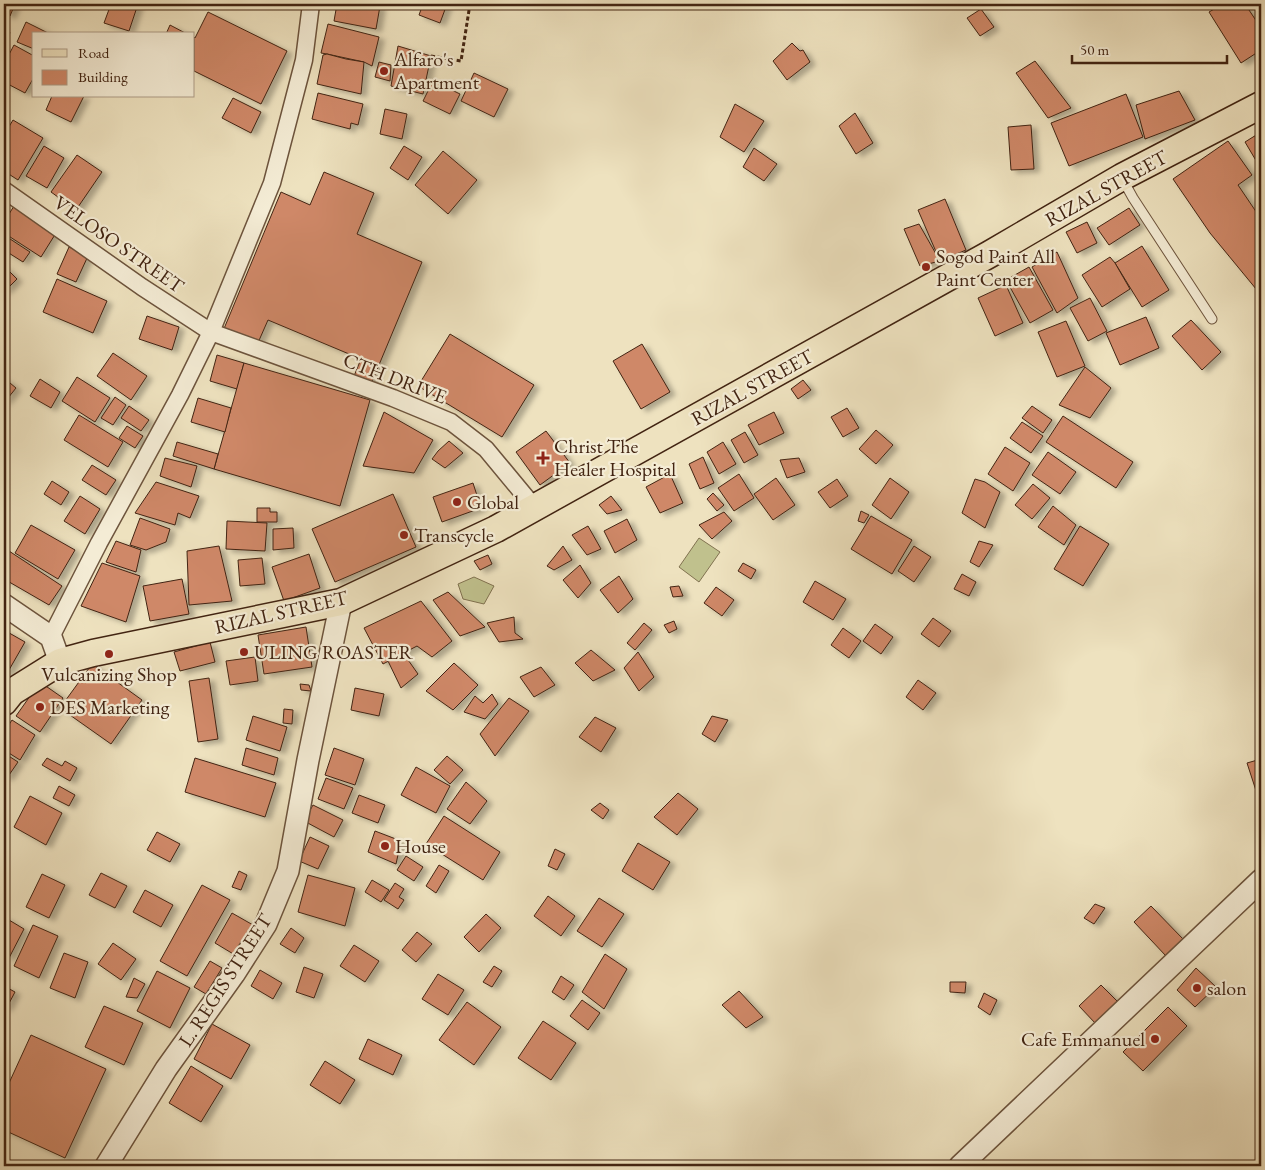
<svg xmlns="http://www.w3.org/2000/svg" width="1265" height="1170" font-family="'EB Garamond',serif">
  <defs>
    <filter id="shadow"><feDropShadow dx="5.5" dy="3" stdDeviation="2.5" flood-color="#0004"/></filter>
  </defs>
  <rect width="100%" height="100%" fill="#eee2bf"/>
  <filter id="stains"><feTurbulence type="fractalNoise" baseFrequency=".004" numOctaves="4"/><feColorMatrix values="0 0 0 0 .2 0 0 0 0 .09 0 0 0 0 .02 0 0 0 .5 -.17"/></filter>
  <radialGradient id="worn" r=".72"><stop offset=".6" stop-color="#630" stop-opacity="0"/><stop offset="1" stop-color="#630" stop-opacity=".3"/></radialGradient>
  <g fill="#c0c18d" stroke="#817250">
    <polygon points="699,538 720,552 699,582 679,567"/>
    <polygon points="474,577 494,586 484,604 463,599 458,584"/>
  </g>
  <g fill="#cf8868" stroke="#422412" filter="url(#shadow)">
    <polygon points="4,4 15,4 10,16 4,13"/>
    <polygon points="111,4 138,4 129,31 104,23"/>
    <polygon points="337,4 367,4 380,6 376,29 334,21"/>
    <polygon points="423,4 447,4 440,23 419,15"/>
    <polygon points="1223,4 1245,4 1261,28 1261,50 1241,63 1209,12"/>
    <polygon points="981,9 994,27 980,36 967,18"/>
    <polygon points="208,12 287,51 261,104 194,71 194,37 195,38"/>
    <polygon points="26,22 50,34 34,34 34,49 17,42"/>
    <polygon points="328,24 379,37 372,66 364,62 327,54 321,53"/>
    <polygon points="170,25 187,34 166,34"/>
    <polygon points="792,43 800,51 803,50 810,62 787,80 773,61"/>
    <polygon points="14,45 34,56 34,77 25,93 4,82 4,64"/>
    <polygon points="398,46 431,56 423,94 391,86"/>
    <polygon points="327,54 346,59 364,62 361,94 317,84 323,55"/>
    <polygon points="1035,61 1071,108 1048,118 1016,73"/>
    <polygon points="379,62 391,65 390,81 375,77"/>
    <polygon points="474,73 508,89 494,117 461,101"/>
    <polygon points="433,81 460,94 450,114 423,101"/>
    <polygon points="1179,91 1195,120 1145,139 1136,105"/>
    <polygon points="318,93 363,104 358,125 351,123 350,129 312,119"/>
    <polygon points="1126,94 1143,137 1069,166 1051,123"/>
    <polygon points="52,96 84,96 71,122 46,110"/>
    <polygon points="233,98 261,112 251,133 222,118"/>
    <polygon points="735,104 764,121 744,152 720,137"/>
    <polygon points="385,109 407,114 402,139 380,134"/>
    <polygon points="855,113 873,143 856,154 839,126"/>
    <polygon points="13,120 43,138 18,180 4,171 4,135"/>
    <polygon points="1031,125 1034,169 1011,170 1008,127"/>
    <polygon points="1261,132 1261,169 1245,142"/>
    <polygon points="1228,141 1252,175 1238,185 1261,219 1261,295 1210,233 1173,179"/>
    <polygon points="44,146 64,158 47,188 26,176"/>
    <polygon points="404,146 422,157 408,180 390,168"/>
    <polygon points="754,148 777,164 764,181 743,167"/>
    <polygon points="443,151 477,180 448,214 415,185"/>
    <polygon points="77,155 102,172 76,210 51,192"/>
    <polygon points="324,172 374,193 357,234 422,262 371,384 354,376 361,359 268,320 257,345 223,331 281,192 310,205"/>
    <polygon points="945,199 966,250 940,261 918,210"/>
    <polygon points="14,206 56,233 41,257 4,233 4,222"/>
    <polygon points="1129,208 1140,225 1109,245 1097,228"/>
    <polygon points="1087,222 1097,243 1077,253 1066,232"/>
    <polygon points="919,224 940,261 920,266 904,229"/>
    <polygon points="4,235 30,252 23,262 4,250"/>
    <polygon points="1142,246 1169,290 1142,307 1115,263"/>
    <polygon points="69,247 88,256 76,282 57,274"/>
    <polygon points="1057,252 1078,298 1057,313 1032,267"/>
    <polygon points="1110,257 1115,263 1130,289 1102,307 1082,275"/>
    <polygon points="4,266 17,279 4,292"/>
    <polygon points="1029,267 1053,310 1030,323 1006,280"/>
    <polygon points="57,279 107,301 93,333 43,312"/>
    <polygon points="1006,285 1023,323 995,336 978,298"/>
    <polygon points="1090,298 1107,331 1088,341 1070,308"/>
    <polygon points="147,316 179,327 172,350 139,339"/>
    <polygon points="1146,317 1159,348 1120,365 1106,333"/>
    <polygon points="1191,320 1221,352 1202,370 1172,336"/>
    <polygon points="1066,321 1085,366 1057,377 1038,332"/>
    <polygon points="450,334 534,385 502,437 418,386"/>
    <polygon points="642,344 670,392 641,409 613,361"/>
    <polygon points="113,353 147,376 131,400 97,376"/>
    <polygon points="217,355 244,363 237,389 210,381"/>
    <polygon points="244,363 370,400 340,506 214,469"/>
    <polygon points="1085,367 1111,388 1090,418 1059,405"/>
    <polygon points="77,377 110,398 95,422 62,401"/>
    <polygon points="4,378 16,388 4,403"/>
    <polygon points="40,379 60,392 51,408 30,396"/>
    <polygon points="803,380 811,390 798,399 791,389"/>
    <polygon points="115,397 126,405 113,425 101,418"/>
    <polygon points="198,398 231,408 225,432 191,422"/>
    <polygon points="129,406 149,420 141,431 121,418"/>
    <polygon points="1032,406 1052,420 1043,433 1022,418"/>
    <polygon points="847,408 859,428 843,437 831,417"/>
    <polygon points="384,412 433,440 414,473 363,466"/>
    <polygon points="774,412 784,433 759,445 748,425"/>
    <polygon points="79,415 123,442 108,467 64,440"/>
    <polygon points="1063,416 1133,462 1116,488 1046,442"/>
    <polygon points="1022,422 1043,436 1031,453 1010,438"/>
    <polygon points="127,426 143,436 135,448 119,438"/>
    <polygon points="876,430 893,445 876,464 859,449"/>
    <polygon points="546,431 570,463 540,485 516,452"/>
    <polygon points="745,432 758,455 744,463 731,440"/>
    <polygon points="449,441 463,453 445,468 432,459 438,451"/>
    <polygon points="177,442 218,454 214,469 173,456"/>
    <polygon points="723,442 736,464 719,474 707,452"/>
    <polygon points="1005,447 1030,463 1013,491 988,474"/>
    <polygon points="1048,452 1076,472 1060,494 1032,475"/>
    <polygon points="703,457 714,483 700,489 689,464"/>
    <polygon points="165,458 197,466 191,487 160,476"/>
    <polygon points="799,458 805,472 787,478 780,460"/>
    <polygon points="92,465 116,480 106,495 82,480"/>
    <polygon points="670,474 683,503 660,513 646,487"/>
    <polygon points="739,474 754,498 734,511 718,488"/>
    <polygon points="776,478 795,505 773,520 754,494"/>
    <polygon points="890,478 909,492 891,519 872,505"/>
    <polygon points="837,479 848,496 830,508 818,492"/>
    <polygon points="975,479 985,482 1000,492 985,528 962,513"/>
    <polygon points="52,481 69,492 61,505 44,494"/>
    <polygon points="156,482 199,496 190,518 178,513 175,525 135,513"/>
    <polygon points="473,483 481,508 442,522 433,497"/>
    <polygon points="1033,484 1050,498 1032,519 1015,505"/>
    <polygon points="713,493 724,505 717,511 707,499"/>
    <polygon points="393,494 416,547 335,582 312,529"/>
    <polygon points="80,496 100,509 85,534 64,521"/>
    <polygon points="611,496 622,510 607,514 599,505"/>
    <polygon points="1053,506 1076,525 1064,545 1038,527"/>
    <polygon points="257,508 270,508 270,512 277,512 277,522 257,522"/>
    <polygon points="861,511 869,515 864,523 858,521"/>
    <polygon points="724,512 732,521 712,539 699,525"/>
    <polygon points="871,516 912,540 892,574 851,549"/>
    <polygon points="140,518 170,529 166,542 146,550 130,545"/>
    <polygon points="627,519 637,540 615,553 604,531"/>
    <polygon points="227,521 267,523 265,551 226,549"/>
    <polygon points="31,525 75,550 58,579 15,553"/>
    <polygon points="588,526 601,549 587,555 572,535"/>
    <polygon points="1080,526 1109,544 1083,586 1054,569"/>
    <polygon points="293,528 294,548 273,550 273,529"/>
    <polygon points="116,541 141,550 136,572 106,562"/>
    <polygon points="979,541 993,545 979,567 970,562"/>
    <polygon points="219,546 232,601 189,605 187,551"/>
    <polygon points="563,546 572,560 554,570 547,566"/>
    <polygon points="914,546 931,557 914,582 898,571"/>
    <polygon points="9,551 62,586 49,605 4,579 4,560"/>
    <polygon points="309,554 320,588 284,601 272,567"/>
    <polygon points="488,555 492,564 480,570 474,561"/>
    <polygon points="262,558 265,584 240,586 238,560"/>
    <polygon points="102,563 140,576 126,622 81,606"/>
    <polygon points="743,563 756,570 751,579 738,571"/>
    <polygon points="580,565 591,583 578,598 563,580"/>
    <polygon points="962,574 976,582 969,596 954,589"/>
    <polygon points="619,576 633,599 618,613 600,590"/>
    <polygon points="182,579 189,614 150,621 143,586"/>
    <polygon points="815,581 846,599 833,620 803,602"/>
    <polygon points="679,586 683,596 673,597 670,587"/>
    <polygon points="716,587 734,600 722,616 704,603"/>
    <polygon points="448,592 485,627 460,636 433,600"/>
    <polygon points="421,601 452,641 432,657 417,646 383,664 364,628"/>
    <polygon points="514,617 515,633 523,639 499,642 487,623"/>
    <polygon points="933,618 951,631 939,647 921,634"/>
    <polygon points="674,621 677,629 669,633 664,625"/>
    <polygon points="644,623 652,630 635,650 627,643"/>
    <polygon points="875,624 893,637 881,654 863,641"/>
    <polygon points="306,627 312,667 264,674 258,635"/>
    <polygon points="843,628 861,641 849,658 831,645"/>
    <polygon points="4,630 25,642 5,677 4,676"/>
    <polygon points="210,642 215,662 180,671 174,652"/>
    <polygon points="591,650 615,670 593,681 575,663"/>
    <polygon points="638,652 654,677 639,691 624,668"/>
    <polygon points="255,657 258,681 230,685 226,661"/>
    <polygon points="406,657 418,674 401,688 388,661"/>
    <polygon points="454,663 478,685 453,710 426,691"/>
    <polygon points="92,664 142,700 111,744 60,708"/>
    <polygon points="541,667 555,685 534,697 520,677"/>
    <polygon points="209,678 218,739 198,742 189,681"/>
    <polygon points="918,680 936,693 923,710 906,697"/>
    <polygon points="40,682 63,698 40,732 16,716"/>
    <polygon points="300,684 309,685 311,691 301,690"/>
    <polygon points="355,688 384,694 379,716 351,710"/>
    <polygon points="492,694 498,704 485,719 464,712 475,696 483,703"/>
    <polygon points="509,698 529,711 495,756 480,734"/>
    <polygon points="284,709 293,710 292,724 283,723"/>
    <polygon points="253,716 287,727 280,751 246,740"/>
    <polygon points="712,716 728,720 715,742 702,734"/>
    <polygon points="595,717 616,728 601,752 579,737"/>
    <polygon points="12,720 35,735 20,760 4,750 4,732"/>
    <polygon points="246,748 278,758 274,775 242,765"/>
    <polygon points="334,748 364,759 355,785 325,775"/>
    <polygon points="4,753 18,762 7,778 4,776"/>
    <polygon points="447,756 463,770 450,784 434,770"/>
    <polygon points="47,758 62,766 65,761 77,768 70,781 42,765"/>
    <polygon points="195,758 276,783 265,817 185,792"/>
    <polygon points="1261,759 1261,806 1247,763"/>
    <polygon points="416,767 450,786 436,813 401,795"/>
    <polygon points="326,778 353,788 344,809 318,799"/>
    <polygon points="466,782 487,801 470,824 447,809"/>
    <polygon points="59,786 75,795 69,806 53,798"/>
    <polygon points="678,793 698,809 677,835 654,817"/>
    <polygon points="359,795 385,805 378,823 352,813"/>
    <polygon points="30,796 62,813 46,845 14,827"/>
    <polygon points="600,803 609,810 603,819 591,810"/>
    <polygon points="313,805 343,820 334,837 304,821"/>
    <polygon points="444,816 500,852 483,880 426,844"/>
    <polygon points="375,831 401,841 396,864 368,852"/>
    <polygon points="157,832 180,844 170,862 147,850"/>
    <polygon points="310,837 329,846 318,869 299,861"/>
    <polygon points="638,843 670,862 653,890 622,871"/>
    <polygon points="555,849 565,854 557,870 548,866"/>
    <polygon points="406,856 423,867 414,881 397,870"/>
    <polygon points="439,865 449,871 436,893 426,886"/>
    <polygon points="239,871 247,875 241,890 232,887"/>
    <polygon points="101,873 127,886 115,908 89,895"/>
    <polygon points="42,874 65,885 49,918 26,907"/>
    <polygon points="308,875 355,888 345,926 298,912"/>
    <polygon points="372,880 389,890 381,902 365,892"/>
    <polygon points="395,883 404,889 399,897 404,900 398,909 384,900"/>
    <polygon points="202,885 230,900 187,976 160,961"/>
    <polygon points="145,890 173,905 161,927 133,912"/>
    <polygon points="548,896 575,916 561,936 534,916"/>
    <polygon points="599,898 624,914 602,947 577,931"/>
    <polygon points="1095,904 1105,908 1094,924 1084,918"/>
    <polygon points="1151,906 1183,939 1166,956 1134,922"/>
    <polygon points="232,913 253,925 235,955 215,943"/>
    <polygon points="486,914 501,928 479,952 464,937"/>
    <polygon points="4,917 24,929 9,958 4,954"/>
    <polygon points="33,925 58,936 39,978 14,966"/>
    <polygon points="291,928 304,938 295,953 280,944"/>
    <polygon points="417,932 432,944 416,962 402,950"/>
    <polygon points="113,943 136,959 121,980 98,964"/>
    <polygon points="354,945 379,961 365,982 340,966"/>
    <polygon points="64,953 88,962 75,998 50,988"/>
    <polygon points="605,954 627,969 604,1009 582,992"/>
    <polygon points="210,961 222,968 206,994 194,987"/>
    <polygon points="494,966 502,971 492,987 483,982"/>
    <polygon points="304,967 323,974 314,998 296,992"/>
    <polygon points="1196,968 1216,987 1195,1007 1177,990"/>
    <polygon points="260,970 282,983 273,999 251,986"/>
    <polygon points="157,971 190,988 170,1028 137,1011"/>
    <polygon points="438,974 464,990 448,1015 422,999"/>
    <polygon points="561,976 574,985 564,1000 552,992"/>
    <polygon points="134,978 145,984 137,998 126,997"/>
    <polygon points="950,982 966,982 965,993 950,992"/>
    <polygon points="1101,985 1118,1002 1096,1024 1079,1006"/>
    <polygon points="4,986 15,992 6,1009 4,1007"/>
    <polygon points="739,991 763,1017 746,1028 722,1005"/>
    <polygon points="984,993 997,1000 990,1015 978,1007"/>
    <polygon points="582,1000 600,1013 588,1030 570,1016"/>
    <polygon points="467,1002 501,1027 474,1065 439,1040"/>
    <polygon points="104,1006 143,1023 124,1065 85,1047"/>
    <polygon points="1168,1007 1187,1026 1143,1071 1123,1052"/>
    <polygon points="543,1021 576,1043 551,1080 518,1058"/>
    <polygon points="212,1024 250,1045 231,1079 194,1059"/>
    <polygon points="31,1035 106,1069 65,1158 4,1130 4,1094"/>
    <polygon points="368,1039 402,1055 393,1075 359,1059"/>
    <polygon points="325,1061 355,1080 340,1104 310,1085"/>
    <polygon points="191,1066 223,1086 201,1122 169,1103"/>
  </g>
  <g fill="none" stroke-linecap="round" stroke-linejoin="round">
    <g stroke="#6d543d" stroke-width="11">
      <polyline id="service" points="1123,180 1133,198 1212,319"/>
    </g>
    <g stroke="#6d543d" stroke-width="19">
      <g id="minor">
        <polyline points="4,190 142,287 211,332 393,398 451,422 486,449 535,508"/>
        <polyline points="51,637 99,543 180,395 211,332 272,183 304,60 311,4"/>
      </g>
    </g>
    <g stroke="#6d543d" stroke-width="24">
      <g id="tertiary">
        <polyline points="4,605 51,637 60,662"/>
        <polyline points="106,1166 166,1069 234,974 266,924 288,871 308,760 341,602"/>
        <polyline points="960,1166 1261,880"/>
      </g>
    </g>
    <g stroke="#422412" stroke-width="29">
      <polyline id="primary" points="4,702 12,692 60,662 93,653 341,602 496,529 990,254 1122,177 1261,105"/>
    </g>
    <g stroke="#422412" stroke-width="3" stroke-dasharray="4 2.5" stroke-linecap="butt">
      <polyline points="4,47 9,32"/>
      <polyline points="431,56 461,61 470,4"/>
    </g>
    <use href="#service" stroke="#f4ecd5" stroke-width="9"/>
    <use href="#minor" stroke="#f4ecd5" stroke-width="16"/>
    <use href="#tertiary" stroke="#f4ecd5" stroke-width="21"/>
    <use href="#primary" stroke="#eee2bf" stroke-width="26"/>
  </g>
  <g fill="#8f2418" stroke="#f4ecd5" stroke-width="2">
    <circle cx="384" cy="71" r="5"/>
    <circle cx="926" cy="267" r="5"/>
    <path d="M540.5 450.5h5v5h5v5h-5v5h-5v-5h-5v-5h5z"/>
    <circle cx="457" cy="502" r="5"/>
    <circle cx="404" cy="535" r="5"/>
    <circle cx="244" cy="652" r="5"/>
    <circle cx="109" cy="654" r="5"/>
    <circle cx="40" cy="707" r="5"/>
    <circle cx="385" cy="846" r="5"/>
    <circle cx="1197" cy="988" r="5"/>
    <circle cx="1155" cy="1039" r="5"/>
  </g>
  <g text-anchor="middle" stroke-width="4.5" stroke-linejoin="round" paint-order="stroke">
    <g font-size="20" fill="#422412" stroke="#f4ecd5" text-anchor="start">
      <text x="394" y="66">Alfaro's<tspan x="394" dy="23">Apartment</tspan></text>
      <text x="936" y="263">Sogod Paint All<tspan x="936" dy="23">Paint Center</tspan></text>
      <text x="554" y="453">Christ The<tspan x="554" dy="23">Healer Hospital</tspan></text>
      <text x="467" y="509">Global</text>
      <text x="414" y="542">Transcycle</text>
      <text x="254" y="659">ULING ROASTER</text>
      <text x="109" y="681" text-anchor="middle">Vulcanizing Shop</text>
      <text x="50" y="714">DES Marketing</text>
      <text x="395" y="853">House</text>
      <text x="1207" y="995">salon</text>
      <text x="1145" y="1046" text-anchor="end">Cafe Emmanuel</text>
    </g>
    <g font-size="20" fill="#422412" stroke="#f4ecd5">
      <text transform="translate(1106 188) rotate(-29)" y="7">RIZAL STREET</text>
      <text transform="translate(119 244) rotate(35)" y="7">VELOSO STREET</text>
      <text transform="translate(395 378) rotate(21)" y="7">CTH DRIVE</text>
      <text transform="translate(752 387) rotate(-29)" y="7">RIZAL STREET</text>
      <text transform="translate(281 612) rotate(-13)" y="7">RIZAL STREET</text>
      <text transform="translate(225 980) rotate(-57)" y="7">L. REGIS STREET</text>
    </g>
  </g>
  <rect width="1265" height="1170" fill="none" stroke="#eee2bf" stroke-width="20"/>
  <rect x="5" y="5" width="1255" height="1160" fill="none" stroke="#422412" stroke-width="2.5"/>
  <rect x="10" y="10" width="1245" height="1150" fill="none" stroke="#422412"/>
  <rect x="32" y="32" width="162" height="65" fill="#f4ecd5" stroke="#ad9c87"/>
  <rect x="42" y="49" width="25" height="8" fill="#eee2bf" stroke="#ad9c87"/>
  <text x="78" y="58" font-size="15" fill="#422412">Road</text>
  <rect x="42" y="70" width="25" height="15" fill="#cf8868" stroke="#ad9c87"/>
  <text x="78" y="82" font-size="15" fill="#422412">Building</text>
  <path d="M1072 55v8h155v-8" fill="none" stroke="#422412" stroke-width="2.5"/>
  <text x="1080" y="55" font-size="15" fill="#422412" stroke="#f4ecd5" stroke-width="4" paint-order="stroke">50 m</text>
  <rect width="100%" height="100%" filter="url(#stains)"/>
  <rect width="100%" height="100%" fill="url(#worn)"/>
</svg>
